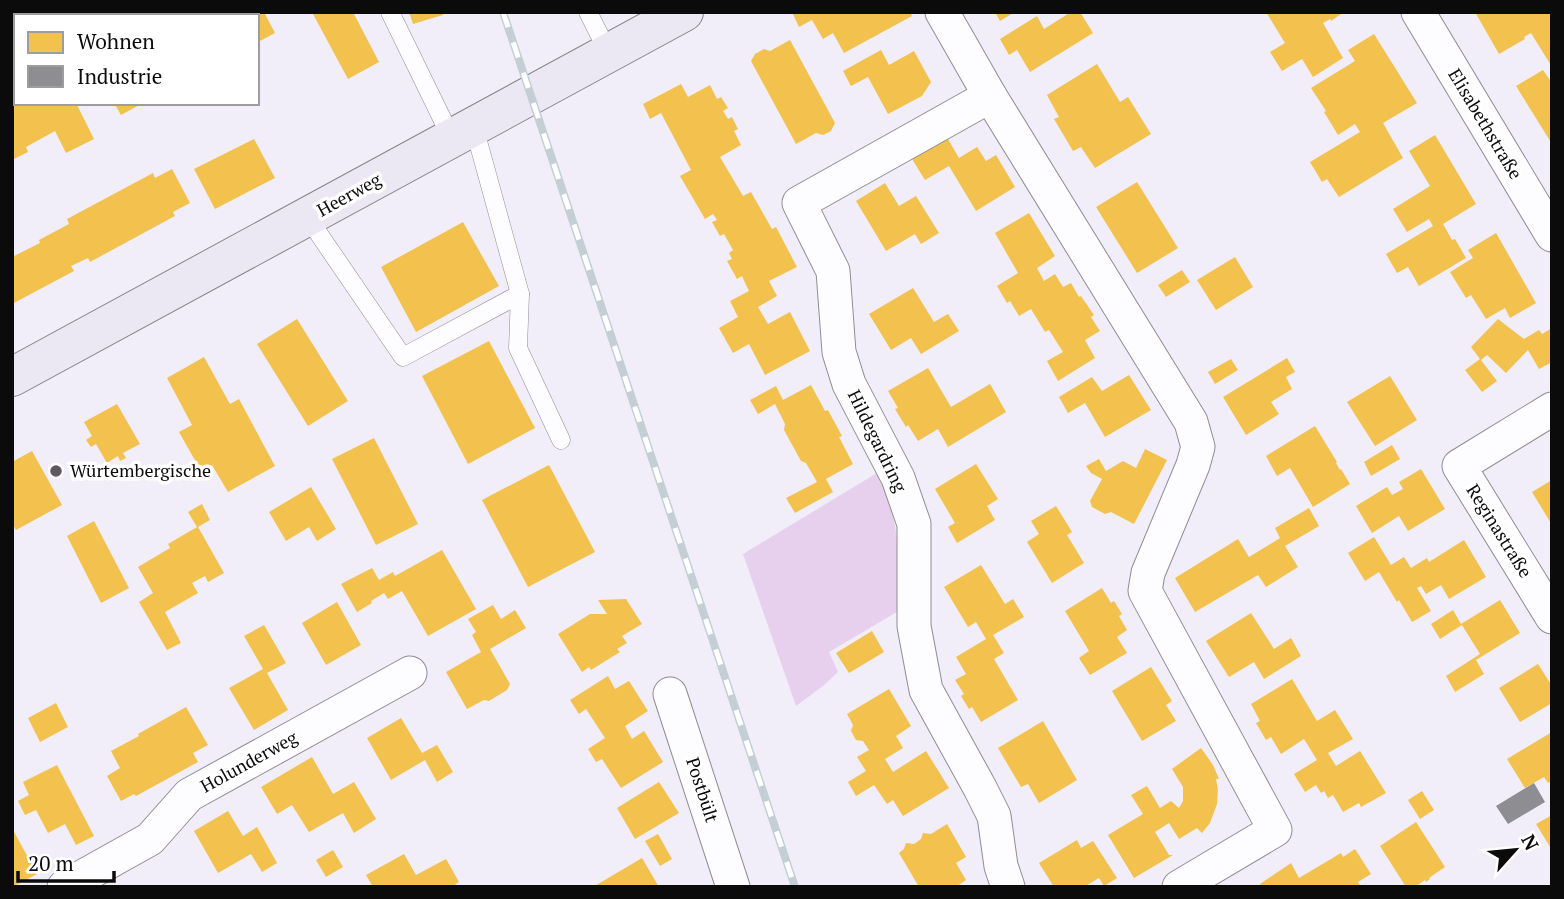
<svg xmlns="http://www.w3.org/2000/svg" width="1564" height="899" font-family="'PT Serif',serif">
  <rect width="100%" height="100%" fill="#f1eefa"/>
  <path fill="#e7d0ee" d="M877 473C900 515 901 566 897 612L829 652 838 672 823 686 796 706 743 554Z"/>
  <g fill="#f2c14e">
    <polygon points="190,12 264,12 275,33 260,41 257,35 257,16 188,16"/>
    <polygon points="317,12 353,12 379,62 348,79 313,14"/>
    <polygon points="409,12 442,12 443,15 413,24"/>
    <polygon points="792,12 910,12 912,16 844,53 833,33 823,39 812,20 799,27"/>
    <polygon points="995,12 1015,12 1000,21"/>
    <polygon points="1071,12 1080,12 1093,33 1030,72 1017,50 1009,55 1000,39 1037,16 1044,29"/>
    <polygon points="1266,12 1344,12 1331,21 1330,19 1323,23 1343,58 1313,77 1302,59 1282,71 1270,52 1285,43"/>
    <polygon points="1475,12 1548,12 1552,18 1552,67 1531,33 1524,37 1525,39 1499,54"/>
    <polygon points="1374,34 1417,103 1383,123 1403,158 1339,197 1327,179 1322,182 1310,162 1360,132 1355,124 1338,135 1324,112 1326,111 1311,88 1355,61 1348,50"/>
    <polygon points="790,40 835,123 831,131 823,135 816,133 796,144 751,61 755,54 764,49 770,51"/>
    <polygon points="881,50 889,65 914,51 931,82 922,96 888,114 868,77 851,86 843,71"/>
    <polygon points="1097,64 1120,102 1128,97 1151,134 1095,168 1081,147 1073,151 1054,119 1059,117 1047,95"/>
    <polygon points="1543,70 1550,80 1552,79 1552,144 1516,86"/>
    <polygon points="681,84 688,97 710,85 717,99 721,97 728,108 723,111 728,119 732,117 738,129 734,131 741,145 720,157 743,196 751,192 772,229 776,227 797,267 769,281 777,296 758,307 768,324 790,312 810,351 765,375 749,344 733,353 719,328 738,317 730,301 749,291 742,276 737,279 727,261 732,259 729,253 733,250 724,234 720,236 712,222 717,220 713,214 705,219 680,176 691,170 661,113 650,119 643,104"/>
    <polygon points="16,103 76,103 94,139 66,153 55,131 26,147 28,152 14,159 12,155 12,105"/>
    <polygon points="114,103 143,103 121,115"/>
    <polygon points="945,134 959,158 977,147 986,161 996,155 1015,187 976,211 949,166 925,180 909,154"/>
    <polygon points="1435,135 1476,204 1443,224 1452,240 1455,239 1466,258 1419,286 1408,267 1397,273 1386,254 1433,226 1429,219 1407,232 1393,209 1430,186 1409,151"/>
    <polygon points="254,139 275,178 215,209 194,169"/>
    <polygon points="172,169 190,203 173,212 175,216 90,262 88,258 71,266 74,271 12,304 12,257 40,243 39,240 69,224 67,219 153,173 155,178"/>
    <polygon points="1137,182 1178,248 1137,273 1096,207"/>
    <polygon points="885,183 899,206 916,196 939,233 921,244 915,234 886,251 856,201"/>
    <polygon points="1029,213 1055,256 1037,268 1044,281 1055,274 1063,287 1071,283 1079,297 1081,296 1094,315 1091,317 1100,331 1085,340 1095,358 1058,381 1047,361 1063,352 1049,330 1045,332 1031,309 1019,316 1010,301 1007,303 997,286 1018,273 995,233"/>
    <polygon points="463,222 499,286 416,332 381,267"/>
    <polygon points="1496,233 1536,303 1510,318 1505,308 1486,319 1471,295 1466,298 1450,272 1473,258 1468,250"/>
    <polygon points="1235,257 1253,287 1216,310 1197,280"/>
    <polygon points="1182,270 1190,282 1166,297 1158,285"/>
    <polygon points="913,288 934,322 948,314 959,331 921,354 911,338 891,350 869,314"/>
    <polygon points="297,319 348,401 308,426 257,344"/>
    <polygon points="1498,319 1524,339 1539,330 1542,334 1552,328 1552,362 1539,369 1528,350 1506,373 1487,355 1481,360 1497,381 1482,392 1465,370 1480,359 1471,347"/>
    <polygon points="489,341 535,428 468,464 422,376"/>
    <polygon points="204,357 230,404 239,399 275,466 228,492 212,465 201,471 179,432 192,425 167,378"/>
    <polygon points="1287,358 1295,372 1286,377 1292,389 1271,402 1279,414 1246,435 1223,397"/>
    <polygon points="1231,359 1238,370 1215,384 1208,372"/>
    <polygon points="928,368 951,407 990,384 1006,412 948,447 938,429 918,441 908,425 906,427 895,409 898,408 888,391"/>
    <polygon points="1129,375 1151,410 1105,437 1085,403 1068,413 1059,397 1092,377 1102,391"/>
    <polygon points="1390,376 1417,420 1375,446 1347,402"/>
    <polygon points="811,385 825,411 828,410 842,436 839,437 853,464 826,479 833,492 795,513 786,498 817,482 806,463 801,461 784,430 785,424 775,404 758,414 750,400 776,386 783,400"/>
    <polygon points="117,404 140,444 123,453 126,458 120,461 118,456 107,463 96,444 91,447 86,440 92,436 84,422"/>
    <polygon points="1315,426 1337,462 1336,463 1340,470 1341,469 1350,484 1313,507 1290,468 1277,476 1266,456"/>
    <polygon points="374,438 418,524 376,545 332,459"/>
    <polygon points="1392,445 1400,459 1371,476 1364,462"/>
    <polygon points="1145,449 1167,460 1134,524 1111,512 1105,514 1092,507 1090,501 1102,479 1091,473 1086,466 1099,459 1106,471 1123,461 1136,468"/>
    <polygon points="32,451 62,505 16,530 12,523 12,462"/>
    <polygon points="976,464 998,499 987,506 995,520 957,543 948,527 955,523 935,489"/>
    <polygon points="549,465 595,552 528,587 482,500"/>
    <polygon points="1421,469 1445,509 1408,531 1399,516 1372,533 1356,506 1387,487 1392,495 1403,489 1399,482"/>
    <polygon points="1552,480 1552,525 1532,492"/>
    <polygon points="311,487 336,529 317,541 309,527 286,541 269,512"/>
    <polygon points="202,504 210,520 198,527 224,573 208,582 205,576 192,583 198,593 165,612 181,643 167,650 139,602 153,593 138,567 170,548 168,544 197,527 188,512"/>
    <polygon points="1056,506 1072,532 1067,535 1084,563 1052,583 1027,542 1039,534 1031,521"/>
    <polygon points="1309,508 1319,526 1285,546 1298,567 1266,587 1258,575 1195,612 1175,578 1238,539 1249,557 1280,538 1275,528"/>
    <polygon points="94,521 129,588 101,603 67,536"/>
    <polygon points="1374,537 1391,565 1404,557 1411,568 1427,558 1429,562 1464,540 1486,577 1449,599 1441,585 1426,594 1421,586 1417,588 1431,611 1412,622 1399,600 1397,602 1379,572 1365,581 1348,553"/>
    <polygon points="442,550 476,609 428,636 402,591 388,599 384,593 371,601 372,603 357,612 341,584 372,568 379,580 393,572 395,576"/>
    <polygon points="981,565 1005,604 1013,599 1024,617 993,635 1004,653 994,659 1018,700 981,722 972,707 969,709 961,696 964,694 955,680 966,674 956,657 986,639 976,622 968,627 944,587"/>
    <polygon points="1102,588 1111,603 1114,601 1122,614 1119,616 1127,630 1117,637 1127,653 1090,675 1079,658 1089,651 1065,611"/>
    <polygon points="626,599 642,624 622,636 627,643 617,649 620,652 591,670 589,667 582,672 558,634 590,614 607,614 598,600"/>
    <polygon points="1500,600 1520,633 1476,660 1484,674 1455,692 1446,676 1480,654 1462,625 1440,639 1431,624 1453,610 1461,624"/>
    <polygon points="337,602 361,645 326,665 302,623"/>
    <polygon points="493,605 501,619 515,610 526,628 490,649 510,684 507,690 489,701 484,700 467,709 446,672 481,652 472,635 476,632 468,619"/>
    <polygon points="1251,613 1274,649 1291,638 1301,656 1264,679 1254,662 1229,677 1206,641"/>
    <polygon points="264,625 286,663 267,673 288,710 254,730 229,688 263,669 244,636"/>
    <polygon points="872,631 884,652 849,673 836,653"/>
    <polygon points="1538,664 1552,686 1552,703 1520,722 1499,688"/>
    <polygon points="1151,667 1172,701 1166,705 1176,721 1142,741 1112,691"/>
    <polygon points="608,676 615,689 629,681 648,711 625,726 632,739 644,731 663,762 621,788 602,759 596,762 588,749 605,738 586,709 579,714 570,700"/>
    <polygon points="1292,679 1317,721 1335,710 1353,739 1328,753 1336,766 1360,751 1386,793 1361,807 1359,803 1343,812 1333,795 1328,798 1324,791 1321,793 1316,785 1305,792 1294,774 1317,760 1304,739 1281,754 1271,737 1266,740 1256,723 1260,721 1251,704"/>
    <polygon points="889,689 911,726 896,736 903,748 885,759 893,772 926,751 949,788 903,816 893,800 887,804 874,785 856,796 848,782 866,771 857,757 869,750 863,741 856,740 851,731 853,725 847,714"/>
    <polygon points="56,703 68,727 40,742 28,718"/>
    <polygon points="186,707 208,745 193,753 198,762 136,796 134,794 121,801 107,776 120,768 111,751 139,736 138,734"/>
    <polygon points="401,718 422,753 437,745 453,772 437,782 425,760 391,780 367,738"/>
    <polygon points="1043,721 1077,780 1039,803 1028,784 1021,787 998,748"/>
    <polygon points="1552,732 1552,781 1548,783 1544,777 1525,788 1507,759"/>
    <polygon points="1201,748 1213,765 1219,779 1216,779 1218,790 1217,804 1210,823 1202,833 1197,828 1179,839 1169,823 1155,832 1169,855 1173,855 1134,878 1108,835 1143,814 1131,795 1147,786 1160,808 1171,801 1179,808 1183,801 1183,787 1172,769"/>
    <polygon points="312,757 333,794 354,782 376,819 354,833 343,813 309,832 292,805 277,814 261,787"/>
    <polygon points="57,765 94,836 76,845 65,824 48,833 36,810 25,815 18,801 29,795 23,782"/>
    <polygon points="659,782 679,813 635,839 617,808"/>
    <polygon points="1422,791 1434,810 1420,819 1408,800"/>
    <polygon points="228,811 243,836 257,827 277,863 262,872 251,854 218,873 194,831"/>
    <polygon points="1552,815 1552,850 1536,824"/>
    <polygon points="1416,822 1445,867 1429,878 1430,879 1426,882 1425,880 1415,887 1406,887 1380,846"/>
    <polygon points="947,824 966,857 956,863 966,880 956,887 919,887 899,853 904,849 906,843 914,844 921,839 923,833 931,834"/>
    <polygon points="12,828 37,874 13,887 12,887"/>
    <polygon points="658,834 672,859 660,866 645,841"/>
    <polygon points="1077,840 1081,848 1093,841 1117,878 1104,886 1099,878 1084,887 1054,887 1039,863"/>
    <polygon points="1355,849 1371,874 1358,882 1361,887 1261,887 1260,884 1291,863 1299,878 1341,853 1343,857"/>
    <polygon points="333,850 343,867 326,877 316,860"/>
    <polygon points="404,854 416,875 446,859 459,882 452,887 373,887 366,875"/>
    <polygon points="642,858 659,887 593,887"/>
  </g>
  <polygon fill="#8d8d92" points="1534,783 1545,802 1508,824 1496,806"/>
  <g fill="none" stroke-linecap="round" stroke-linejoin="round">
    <g stroke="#8f8d93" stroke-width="19">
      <g id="lane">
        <polyline points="390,12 452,139"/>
        <polyline points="588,12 609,54"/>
        <polyline points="308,218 403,357 520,294 474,127"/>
        <polyline points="520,294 518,348 561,440"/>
      </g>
    </g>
    <g stroke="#8f8d93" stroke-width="35">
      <g id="street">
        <polyline points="942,12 990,96 1191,422 1198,447 1193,465 1148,573 1145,591 1275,830 1179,887"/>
        <polyline points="1418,12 1552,235"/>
        <polyline points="74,16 78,12"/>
        <polyline points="12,51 16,49"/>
        <polyline points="990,96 799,203 833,271 839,352 849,384 898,478 914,524 914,626 926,690 980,788 994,816 1001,866 1008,887"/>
        <polyline points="1552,409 1459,466 1552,617"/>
        <polyline points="670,694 733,887"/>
        <polyline points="64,887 150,839 189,795 410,673"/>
      </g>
    </g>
    <g stroke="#858489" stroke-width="40">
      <polyline id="secondary" points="12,377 684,12"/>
    </g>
    <use href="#lane" stroke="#fdfcfe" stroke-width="18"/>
    <use href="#street" stroke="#fdfcfe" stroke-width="33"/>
    <use href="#secondary" stroke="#ebe8f4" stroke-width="38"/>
    <g stroke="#c4cfd5" stroke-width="8">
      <polyline id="rail" points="503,12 795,887"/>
    </g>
    <use href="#rail" stroke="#fff" stroke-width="5" stroke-dasharray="16" stroke-linecap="butt"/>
  </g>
  <circle fill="#5c5a5f" stroke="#fff" stroke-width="2.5" cx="56" cy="471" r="7"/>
  <g text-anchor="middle" stroke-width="7" stroke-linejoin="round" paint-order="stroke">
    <g font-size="18" fill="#0b0b0b" stroke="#fff">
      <text transform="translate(1485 124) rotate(59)" y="6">Elisabethstraße</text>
      <text transform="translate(349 195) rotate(-29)" y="6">Heerweg</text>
      <text transform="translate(877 441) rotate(64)" y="6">Hildegardring</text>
      <text transform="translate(1499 531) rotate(58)" y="6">Reginastraße</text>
      <text transform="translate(249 762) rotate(-29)" y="6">Holunderweg</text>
      <text transform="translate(702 790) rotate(72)" y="6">Postbült</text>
    </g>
    <g font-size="18" fill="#0b0b0b" stroke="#fff" text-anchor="start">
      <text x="70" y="477">Würtembergische</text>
    </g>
  </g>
  <rect width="1564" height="899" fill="none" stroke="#0b0b0b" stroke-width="28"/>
  <rect x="14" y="14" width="245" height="91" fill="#ffffff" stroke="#9d9d9d" stroke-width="2"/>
  <rect x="28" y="32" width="35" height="21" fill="#f2c14e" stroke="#9d9d9d" stroke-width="2"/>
  <text x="77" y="49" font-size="21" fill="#0b0b0b">Wohnen</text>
  <rect x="28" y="66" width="35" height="21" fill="#8d8d92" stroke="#9d9d9d" stroke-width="2"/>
  <text x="77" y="84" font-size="21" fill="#0b0b0b">Industrie</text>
  <g transform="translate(1515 850) rotate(63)" stroke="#ffffff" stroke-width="5" paint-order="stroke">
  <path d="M0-5L12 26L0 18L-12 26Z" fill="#0b0b0b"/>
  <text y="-10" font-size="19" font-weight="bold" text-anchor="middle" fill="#0b0b0b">N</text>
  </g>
  <path d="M18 871v10h96v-10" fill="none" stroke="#0b0b0b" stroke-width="3.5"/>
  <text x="28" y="871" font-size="21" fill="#0b0b0b" stroke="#ffffff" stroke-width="5" paint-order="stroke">20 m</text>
</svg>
